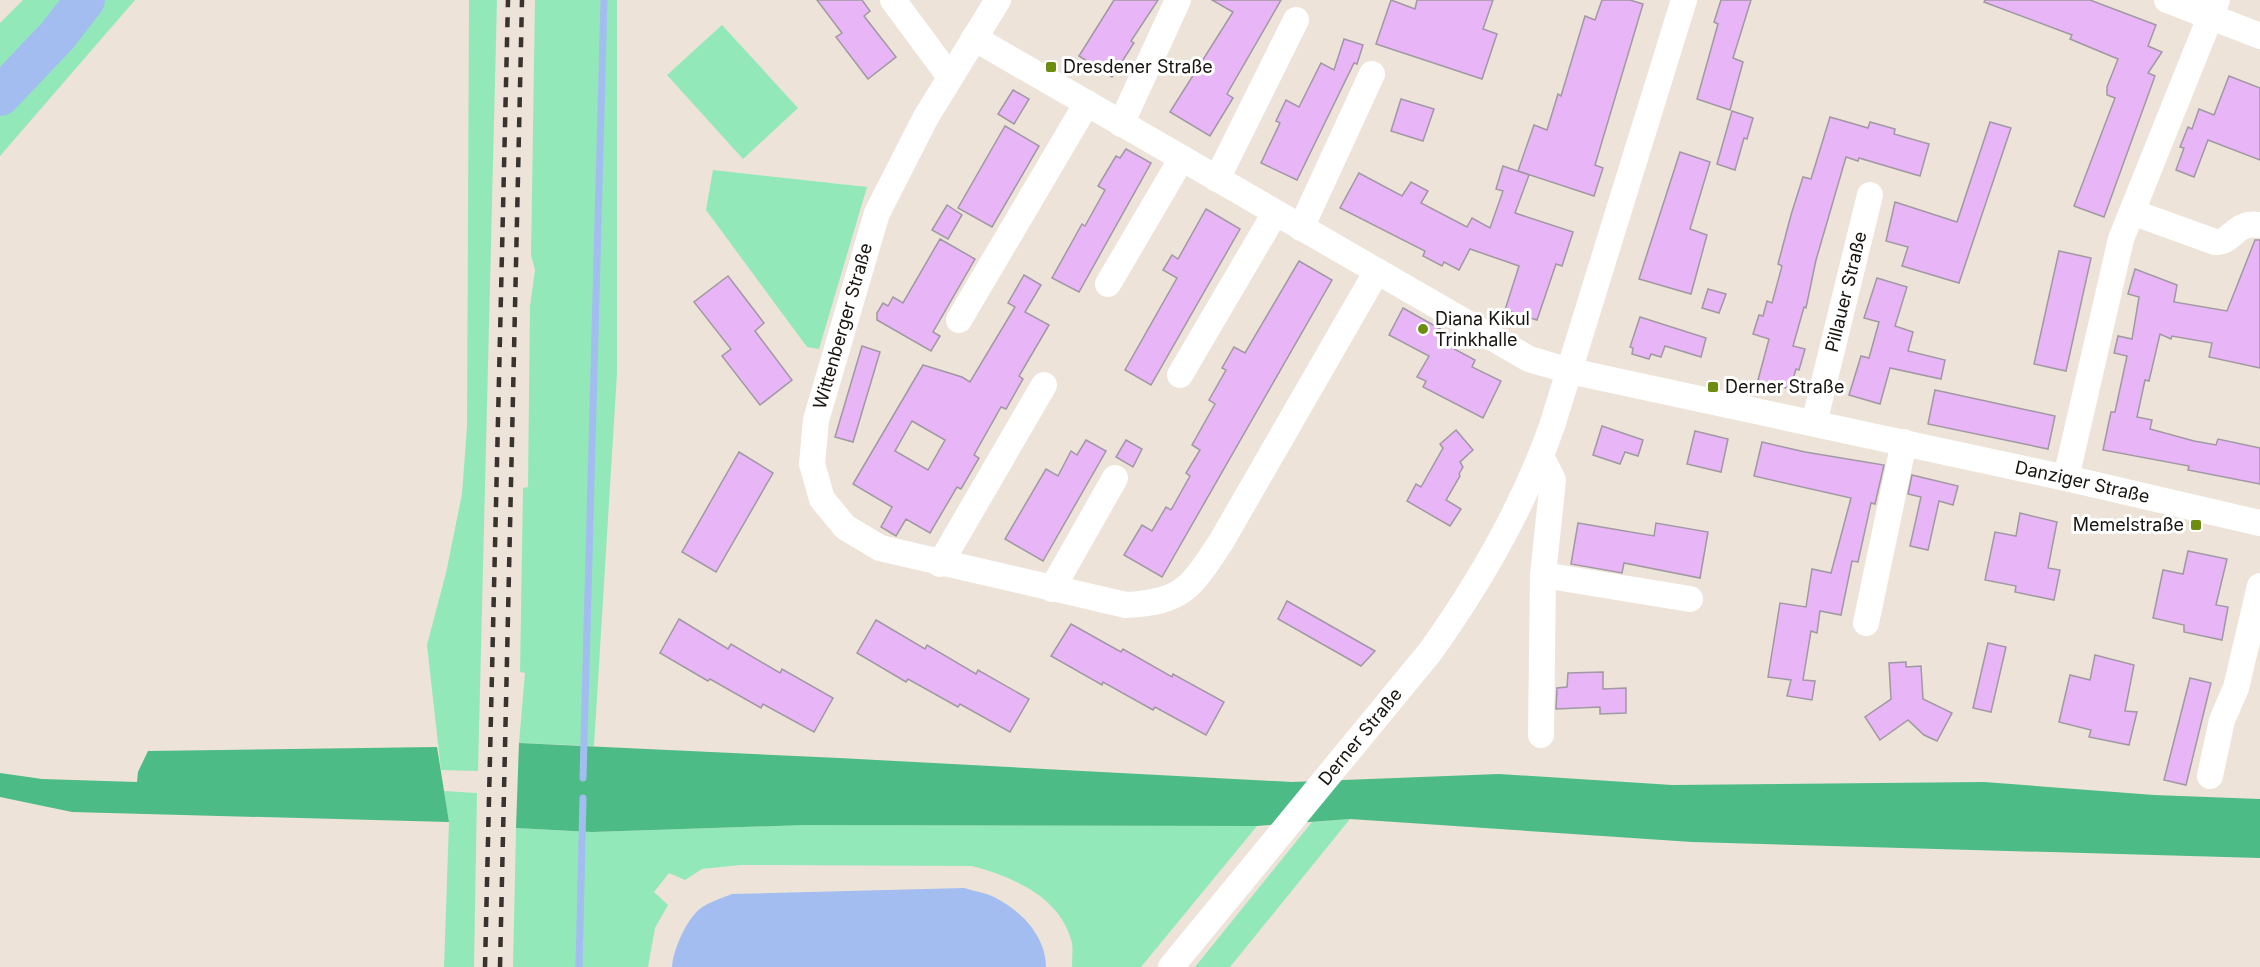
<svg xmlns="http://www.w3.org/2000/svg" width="2260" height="967" font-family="Inter,sans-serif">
  <rect width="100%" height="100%" fill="#ede3d8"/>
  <g fill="#93e8ba">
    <polygon points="23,0 135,0 0,156 0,23"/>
    <polygon points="469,0 497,0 478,771 441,770 427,645 446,573 462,494 467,427"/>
    <polygon points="535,0 617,0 617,373 594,746 519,743 525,673 520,672 523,488 528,487 530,306 535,270 531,255"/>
    <polygon points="722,25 798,108 743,159 667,75"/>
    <polygon points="713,170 867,187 819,349 807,347 706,210"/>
    <polygon points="444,791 477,793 474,967 444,967 449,822"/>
    <polygon points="1350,819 1230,967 1195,967 1312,822"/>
    <path d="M805 825 1257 826 1141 967H1072C1072 959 1073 951 1072 943 1061 897 1013 877 972 866L740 865 702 869 685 880 669 873 654 892 668 905 655 928 648 967H513L516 828 592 832Z"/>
  </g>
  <g fill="#4cbb85">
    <polygon points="519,743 839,758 1292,782 1499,774 1672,785 1984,782 2154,795 2260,799 2260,858 1692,842 1350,819 1257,826 805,825 592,832 516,828"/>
    <polygon points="437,747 449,822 72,812 0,797 0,773 42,779 137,782 138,772 148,751"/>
  </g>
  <path fill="#a3bdf0" d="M964 888C974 891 987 893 996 898 1021 911 1046 936 1046 967H672C673 950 687 918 701 908 710 902 722 898 732 894Z"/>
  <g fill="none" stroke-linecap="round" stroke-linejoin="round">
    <g stroke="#a3bdf0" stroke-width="7">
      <polyline points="583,778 604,0"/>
      <polyline points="579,967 583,798"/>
    </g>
    <polyline stroke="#a3bdf0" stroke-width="40" points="0,96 58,35 85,0"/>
  </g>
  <g fill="#e8b6f7" stroke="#a098a3" stroke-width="1.5" fill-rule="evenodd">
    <polygon points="817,0 862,0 870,11 864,16 896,57 868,79 836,37 842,33"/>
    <polygon points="1114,0 1158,0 1131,41 1134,43 1112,77 1079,56"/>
    <polygon points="1212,0 1281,0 1227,94 1233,98 1210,136 1170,112 1233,12"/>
    <polygon points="1391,0 1415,9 1417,0 1493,0 1483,29 1497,34 1482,79 1376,44"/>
    <polygon points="1602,0 1630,0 1643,4 1595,165 1603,168 1594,196 1518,171 1534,125 1547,130 1558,94 1561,96 1585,16 1595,20"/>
    <polygon points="1721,0 1751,0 1733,58 1743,62 1730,110 1697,99 1718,24 1714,22"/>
    <polygon points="1985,0 2090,0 2156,25 2148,46 2162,52 2148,73 2155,76 2104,217 2074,206 2115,98 2107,95 2107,87 2118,59 2070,39 2072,35 1984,2"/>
    <polygon points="1344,39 1363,45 1357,64 1354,63 1297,180 1261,163 1280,123 1276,121 1286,100 1299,107 1321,63 1334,70"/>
    <polygon points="2229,76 2260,88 2260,160 2208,140 2194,177 2176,170 2184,148 2180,147 2188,127 2192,129 2199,109 2214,115"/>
    <polygon points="1013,90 1029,99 1014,124 998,114"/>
    <polygon points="1401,99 1434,109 1423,141 1391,131"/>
    <polygon points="1732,111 1753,118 1747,139 1744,138 1735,170 1717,164"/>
    <polygon points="1830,117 1868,128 1870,122 1895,129 1894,134 1929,144 1920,176 1859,158 1858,161 1846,157 1816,260 1806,308 1804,307 1793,346 1805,349 1799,370 1796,369 1790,389 1758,380 1769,339 1753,334 1759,315 1763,316 1767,301 1772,303 1782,266 1778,264 1791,215 1803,177 1811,179"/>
    <polygon points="1990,122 2011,128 1959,283 1902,266 1908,247 1886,241 1895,202 1957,222"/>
    <polygon points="1005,126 1039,146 992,227 958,208"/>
    <polygon points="1126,149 1151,163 1079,292 1052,278 1082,224 1085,226 1105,190 1098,186 1116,156 1120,158"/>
    <polygon points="1680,152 1710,162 1690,229 1707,235 1691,294 1639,279"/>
    <polygon points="1503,166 1529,175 1515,213 1573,232 1562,266 1556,264 1537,320 1505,310 1519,266 1470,249 1459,270 1444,262 1442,266 1423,256 1425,251 1340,208 1359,173 1402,196 1411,182 1428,191 1421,203 1467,227 1472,218 1490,228 1503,191 1496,189"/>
    <polygon points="947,205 962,215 948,239 932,230"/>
    <polygon points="1206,209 1240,229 1151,385 1125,370 1177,278 1163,270 1172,255 1178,259"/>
    <polygon points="940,239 975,259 933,332 940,336 931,351 877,320 877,313 883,303 888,306 893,297 903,303"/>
    <polygon points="2255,240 2260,240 2260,368 2209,357 2212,343 2172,336 2171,339 2160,334 2149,381 2145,380 2137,417 2152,420 2150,429 2194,441 2216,445 2218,439 2260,448 2260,484 2188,470 2189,466 2103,450 2111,412 2115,412 2127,356 2114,353 2118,336 2132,339 2139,297 2128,294 2135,269 2177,285 2174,302 2227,311"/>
    <polygon points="2059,251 2091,258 2066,371 2034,364"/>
    <polygon points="1299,261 1332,280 1162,577 1124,555 1142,525 1152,531 1166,507 1171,510 1190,476 1186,473 1200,450 1192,445 1215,404 1209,400 1226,370 1222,368 1234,347 1245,353"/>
    <path d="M1024 275 1041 285 1025 312 1049 325 1019 376 1023 379 1006 409 1001 407 974 455 979 458 961 489 957 487 930 533 906 519 896 536 881 527 892 507 853 484 923 365 962 377 970 382 1015 307 1008 303ZM912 421 945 440 928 470 895 451Z"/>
    <polygon points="728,276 764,323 755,331 792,380 760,405 722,356 731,349 694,302"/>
    <polygon points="1877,278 1907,287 1895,326 1913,332 1908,351 1945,360 1941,379 1890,368 1880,404 1849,395 1861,356 1869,358 1879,322 1864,318"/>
    <polygon points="1708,289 1726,294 1719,313 1702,308"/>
    <polygon points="1403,308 1451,335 1445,344 1475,360 1472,367 1501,381 1483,418 1423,387 1426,381 1417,377 1429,356 1389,335"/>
    <polygon points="1640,317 1706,338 1701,357 1665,346 1661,357 1651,354 1649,359 1632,354 1633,348 1630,347"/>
    <polygon points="862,346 880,352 853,442 835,437"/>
    <polygon points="1935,390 2055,416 2048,449 1928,424"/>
    <polygon points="1602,426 1643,440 1638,456 1625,452 1620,464 1593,455"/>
    <polygon points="1456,430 1473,450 1460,462 1463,467 1459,474 1460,476 1446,500 1461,509 1450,526 1407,501 1416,484 1421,487 1443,448 1440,444"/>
    <polygon points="1695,431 1728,439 1721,472 1687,464"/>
    <polygon points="1086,440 1106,451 1043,561 1005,539 1046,469 1058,476 1071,451 1077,455"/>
    <polygon points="1126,440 1142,449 1133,467 1116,457"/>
    <polygon points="1762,442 1805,452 1884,465 1875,504 1871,503 1858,562 1852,561 1841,615 1820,611 1817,633 1811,631 1803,680 1815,681 1812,700 1787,696 1791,680 1768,677 1780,603 1806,607 1812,569 1831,573 1851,498 1754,476"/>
    <polygon points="739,452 773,473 716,572 682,552"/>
    <polygon points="1912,475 1958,486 1953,505 1939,501 1928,550 1910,546 1921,497 1908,494"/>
    <polygon points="2020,513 2057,522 2048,568 2060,570 2054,600 2015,592 2016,586 1985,580 1995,532 2016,536"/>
    <polygon points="1578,523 1654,536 1656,523 1708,532 1700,578 1624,563 1622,573 1571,564"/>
    <polygon points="2188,551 2227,559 2216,605 2228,607 2222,640 2184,632 2184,625 2153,618 2163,570 2183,574"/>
    <polygon points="1287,601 1375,651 1361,666 1278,619"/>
    <polygon points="679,619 728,649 731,644 780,673 782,669 833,698 814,732 763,704 761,708 710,679 708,681 660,653"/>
    <polygon points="876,620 925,649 927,645 976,674 978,670 1029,699 1010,732 960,704 958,707 908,679 906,682 857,653"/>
    <polygon points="1071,624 1121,652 1123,649 1172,677 1173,674 1224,702 1206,735 1155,707 1153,710 1103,682 1102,685 1051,656"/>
    <polygon points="1988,643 2006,647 1991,712 1973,708"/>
    <polygon points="2095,655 2134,665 2125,711 2137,712 2129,745 2089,737 2091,730 2059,722 2070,675 2090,680"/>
    <polygon points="1906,662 1906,667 1921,666 1923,699 1952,713 1937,741 1924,735 1908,720 1880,740 1865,717 1891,699 1889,663"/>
    <polygon points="1603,672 1603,689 1626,688 1626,713 1600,714 1600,707 1556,709 1557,688 1567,687 1568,673"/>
    <polygon points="2190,678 2211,683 2186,785 2164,780"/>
  </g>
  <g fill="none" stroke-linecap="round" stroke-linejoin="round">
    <g stroke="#fff" stroke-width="26">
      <polyline points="893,0 950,77"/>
      <path d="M998 0 926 117 877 213 816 420 812 464 822 499 845 527 880 548 1126 605C1184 602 1191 587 1221 542L1377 271"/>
      <polyline points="2167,0 2260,36"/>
      <path id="s1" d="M974 38 1529 359 1570 371 2066 478 2260 523"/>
      <polyline points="1121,124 1178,0"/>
      <polyline points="1217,179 1296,20"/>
      <path d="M2132 212 2215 242C2233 243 2234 221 2260 225"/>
      <polyline points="1301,228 1372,74"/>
      <polyline points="1108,284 1182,158"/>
      <polyline points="959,320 1087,103"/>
      <polyline points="1180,375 1275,213"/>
      <path id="s2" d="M1814 423 1870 195"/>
      <polyline points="2066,478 2121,239 2217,0"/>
      <polyline points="940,564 1044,385"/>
      <polyline points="1543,575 1690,599"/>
      <polyline points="1052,589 1115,478"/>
      <polyline points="1866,623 1904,442"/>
      <polyline points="1541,735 1543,575 1553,480 1541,456"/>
      <polyline points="2210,776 2222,720 2236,688 2260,586"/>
      <path id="s3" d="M1171 967 1430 652C1480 582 1523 508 1552 426L1684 0"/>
    </g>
    <g stroke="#38332e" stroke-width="4.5" stroke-dasharray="10 10" stroke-linecap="butt">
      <polyline points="485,967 508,0"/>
      <polyline points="500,967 522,0"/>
    </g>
  </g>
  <g fill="#6d8d11" stroke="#fff" stroke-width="2">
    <rect x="1045" y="61" width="12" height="12" rx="3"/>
    <circle cx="1423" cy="329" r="6"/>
    <rect x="1707" y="381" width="12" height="12" rx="3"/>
    <rect x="2190" y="519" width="12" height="12" rx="3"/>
  </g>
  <g text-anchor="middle" stroke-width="6" stroke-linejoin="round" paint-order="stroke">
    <g font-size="18" fill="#181410" stroke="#fff" text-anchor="start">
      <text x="1063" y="73">Dresdener Straße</text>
      <text x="1435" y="325">Diana Kikul<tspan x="1435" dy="21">Trinkhalle</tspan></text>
      <text x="1725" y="393">Derner Straße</text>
      <text x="2184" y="531" text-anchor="end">Memelstraße</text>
    </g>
    <g font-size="18" fill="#181410" stroke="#fff">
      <text dy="6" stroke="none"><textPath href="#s2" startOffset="135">Pillauer Straße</textPath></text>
      <text transform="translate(843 326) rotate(-74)" y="6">Wittenberger Straße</text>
      <text dy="6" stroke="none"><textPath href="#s1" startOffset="1208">Danziger Straße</textPath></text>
      <text dy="6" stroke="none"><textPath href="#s3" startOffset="298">Derner Straße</textPath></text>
    </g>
  </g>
</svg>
